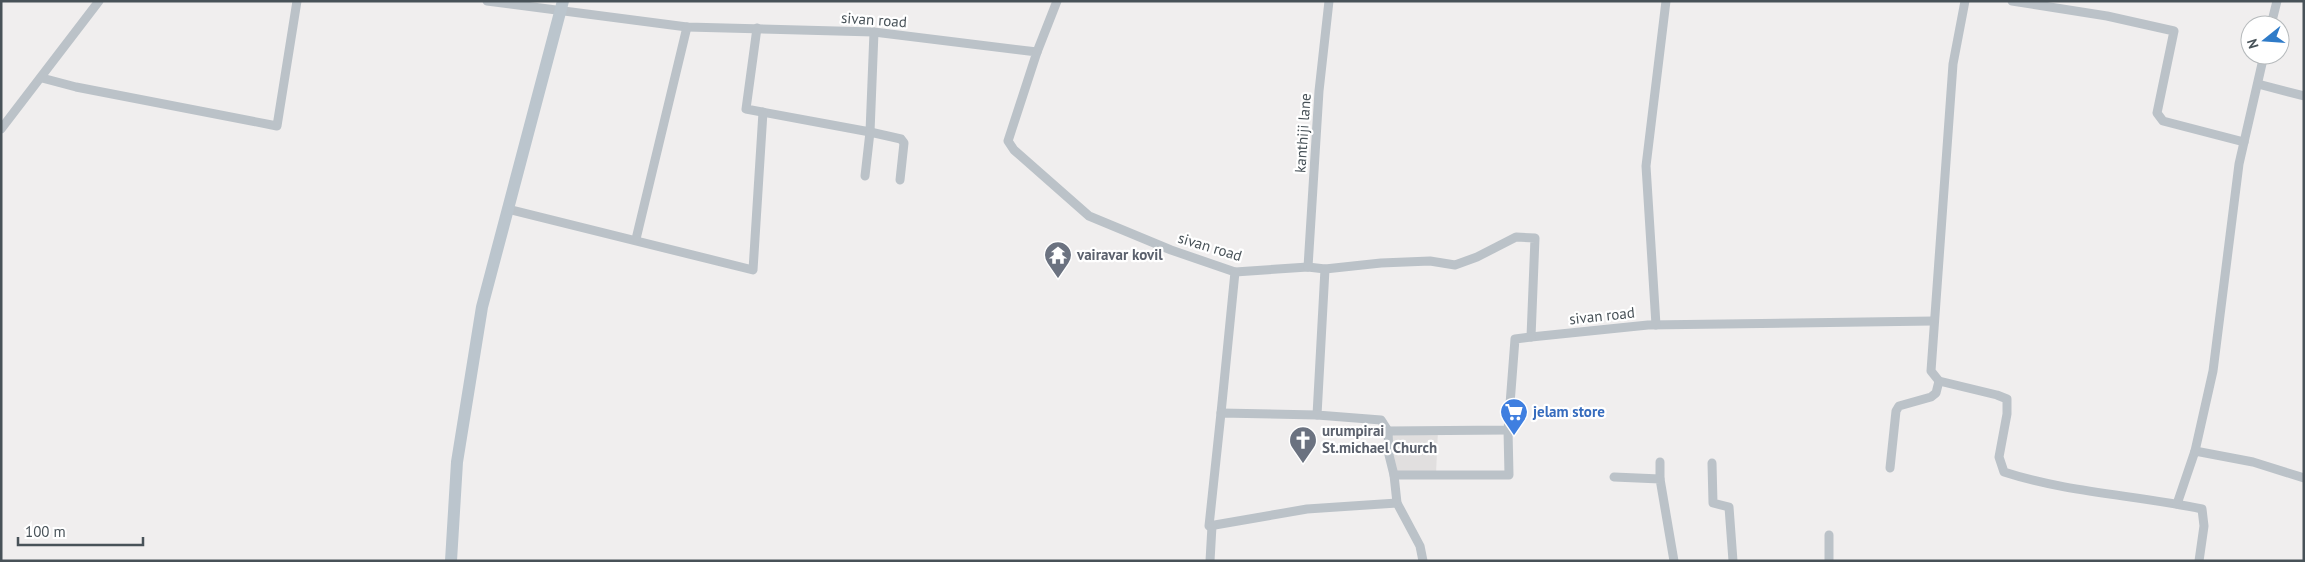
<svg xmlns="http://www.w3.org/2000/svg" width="2305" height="562" font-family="'PT Sans',sans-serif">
  <rect width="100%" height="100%" fill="#f0eeee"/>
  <polygon fill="#e1dfdf" points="1438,430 1436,474 1394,475 1388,431"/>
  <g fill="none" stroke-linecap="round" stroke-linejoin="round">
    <g stroke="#bbc2c8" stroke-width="9">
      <polyline points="487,1 687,27 874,32 1037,52 1008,141 1014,150 1089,216 1171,250 1235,272 1308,267 1325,269 1381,263 1430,261 1455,265 1477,257 1516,237 1535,238 1531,337 1648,325 1933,321"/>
      <path d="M1965 1 1953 64 1931 371 1939 381 1997 395 2007 399V414L1999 457 2004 472C2069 493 2136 495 2202 509L2204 526 2199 561"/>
      <polyline points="2012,1 2107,16 2174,31 2157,113 2163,121 2244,142"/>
      <polyline points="2271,25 2277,1"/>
      <polyline points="757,28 746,109 870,132 874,32"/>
      <polyline points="1037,52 1057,1"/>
      <polyline points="42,78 76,87 277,126 297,1"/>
      <polyline points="2258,84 2304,96"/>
      <polyline points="1,129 99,1"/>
      <polyline points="865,176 870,132 901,139 904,143 900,180"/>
      <polyline points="508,209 753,270 763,112"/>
      <polyline points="636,239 687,27"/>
      <polyline points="1308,267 1319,91 1329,1"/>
      <polyline points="1325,269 1317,415 1381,420 1388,431 1389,455 1394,475 1397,503 1420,546 1423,561"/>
      <polyline points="1656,325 1646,166 1666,1"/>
      <polyline points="1221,413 1235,272"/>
      <polyline points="1317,415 1221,413 1209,526 1307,509 1397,503"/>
      <polyline points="1388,431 1508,430 1515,339 1531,337"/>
      <polyline points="2195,451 2253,462 2304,478"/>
      <polyline points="1660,462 1660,479"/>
      <polyline points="1712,463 1713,503 1729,507 1733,561"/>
      <polyline points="1890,468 1896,411 1899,406 1931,397 1936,393 1939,381"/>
      <polyline points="1394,475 1509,475 1508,430"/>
      <polyline points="1614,477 1660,479 1674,561"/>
      <polyline points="2177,504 2195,451 2213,371 2239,164 2264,55"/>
      <polyline points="1210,561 1212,526"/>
      <polyline points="1829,561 1829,535"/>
    </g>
    <polyline stroke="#bbc5cd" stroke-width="12" points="451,561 457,462 482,307 563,1"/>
  </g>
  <defs>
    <g id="temple-pin" transform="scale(1.4375)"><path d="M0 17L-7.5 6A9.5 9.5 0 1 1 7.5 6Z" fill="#6b7280" stroke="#fff"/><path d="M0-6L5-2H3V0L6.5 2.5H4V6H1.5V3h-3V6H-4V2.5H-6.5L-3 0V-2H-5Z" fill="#fff"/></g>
    <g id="supermarket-pin" transform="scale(1.4375)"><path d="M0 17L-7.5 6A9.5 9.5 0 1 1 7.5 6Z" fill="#3f7fe0" stroke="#fff"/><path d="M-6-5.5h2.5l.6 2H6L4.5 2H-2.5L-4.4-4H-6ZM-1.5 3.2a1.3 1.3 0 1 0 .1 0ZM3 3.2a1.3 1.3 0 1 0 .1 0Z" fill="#fff"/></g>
    <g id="church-pin" transform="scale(1.4375)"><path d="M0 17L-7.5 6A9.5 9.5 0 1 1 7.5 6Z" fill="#6b7280" stroke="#fff"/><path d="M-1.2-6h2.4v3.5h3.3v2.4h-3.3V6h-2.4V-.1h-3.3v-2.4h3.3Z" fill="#fff"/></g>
  </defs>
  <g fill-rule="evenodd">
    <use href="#temple-pin" x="1058" y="255"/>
    <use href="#supermarket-pin" x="1514" y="412"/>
    <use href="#church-pin" x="1303" y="440"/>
  </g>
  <g text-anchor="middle" stroke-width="4.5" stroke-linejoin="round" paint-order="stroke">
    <g font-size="15" fill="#485258" stroke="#fff">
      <text transform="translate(874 20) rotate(4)" y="5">sivan road</text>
      <text transform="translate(1303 133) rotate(-86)" y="5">kanthiji lane</text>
      <text transform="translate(1210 247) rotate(17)" y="5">sivan road</text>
      <text transform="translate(1602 316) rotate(-6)" y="5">sivan road</text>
    </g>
    <g font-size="15" font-weight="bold" fill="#5b616d" stroke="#fff" text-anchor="start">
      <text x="1077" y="260">vairavar kovil</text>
      <text x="1322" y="436">urumpirai<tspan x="1322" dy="17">St.michael Church</tspan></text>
    </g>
    <g font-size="15" font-weight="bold" fill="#366cbe" stroke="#fff" text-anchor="start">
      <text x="1533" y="417">jelam store</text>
    </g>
  </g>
  <rect width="2305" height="562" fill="none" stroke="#485258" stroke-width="5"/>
  <g transform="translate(2265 40) rotate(253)"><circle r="24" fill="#ffffff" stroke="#b6babc"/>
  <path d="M0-4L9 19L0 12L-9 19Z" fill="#2f7bc8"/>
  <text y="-8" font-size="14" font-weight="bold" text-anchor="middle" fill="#485258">N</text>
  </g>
  <path d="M18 537v8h125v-8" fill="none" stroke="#485258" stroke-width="2.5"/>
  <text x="25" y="537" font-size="15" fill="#485258" stroke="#ffffff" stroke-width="4" paint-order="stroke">100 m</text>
</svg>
